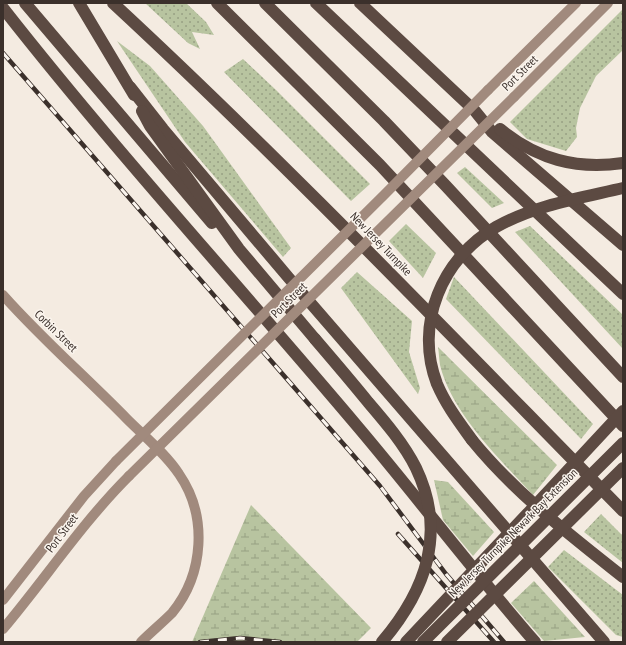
<svg xmlns="http://www.w3.org/2000/svg" width="626" height="645" font-family="'PT Sans Narrow',sans-serif">
  <defs>
    <pattern id="grass-dots" width="8" height="8" patternUnits="userSpaceOnUse"><rect width="8" height="8" fill="#b8c4a0"/><path d="M2 2h.1M6 6h.1" fill="none" stroke="#97a083" stroke-width="1.8" stroke-linecap="round"/></pattern>
    <pattern id="wetland-marsh" width="20" height="14" patternUnits="userSpaceOnUse"><rect width="20" height="14" fill="#b8c4a0"/><path d="M1 5h8M5 5V1M11 12h8M15 12V8" fill="none" stroke="#97a083"/></pattern>
  </defs>
  <rect width="100%" height="100%" fill="#f4ebe1"/>
  <g fill="url(#grass-dots)">
    <polygon points="145,3 186,3 206,22 214,35 192,32 200,49 188,43"/>
    <polygon points="623,9 623,50 596,76 580,108 576,128 577,137 566,151 527,139 510,122"/>
    <polygon points="117,41 150,66 203,126 291,248 283,257 185,142"/>
    <polygon points="243,59 276,90 370,184 351,201 224,72"/>
    <polygon points="465,167 504,203 492,208 457,173"/>
    <polygon points="406,224 436,253 423,278 389,241"/>
    <polygon points="530,226 623,315 623,349 515,232"/>
    <polygon points="357,272 412,321 409,352 420,388 418,394 341,288"/>
    <polygon points="454,277 593,424 581,439 446,299"/>
    <polygon points="601,514 623,536 623,563 584,532"/>
    <polygon points="564,550 623,595 623,637 616,635 548,567"/>
  </g>
  <g fill="url(#wetland-marsh)">
    <path d="M438 347 557 465 533 495C500 459 452 414 440 365 439 359 439 353 438 347Z"/>
    <polygon points="434,480 448,482 494,532 473,556 443,520"/>
    <polygon points="251,505 371,628 357,642 192,642"/>
    <polygon points="534,581 585,637 544,641 511,603"/>
  </g>
  <g fill="none" stroke-linecap="round" stroke-linejoin="round">
    <g stroke="#a18a7d" stroke-width="10">
      <polyline points="488,90 576,3"/>
      <polyline points="514,97 608,3"/>
      <path d="M3 295C42 339 86 377 127 419 145 437 166 454 179 474 208 516 204 574 172 613 162 623 151 632 141 642"/>
      <polyline points="3,600 84,496 116,461"/>
      <path d="M3 629C46 578 82 523 129 476"/>
    </g>
    <g stroke="#5c4a42" stroke-width="12">
      <polyline points="25,3 212,223"/>
      <polyline points="79,3 134,95"/>
      <path d="M113 3C289 166 455 340 623 511"/>
      <polyline points="217,3 380,165 623,426"/>
      <polyline points="265,3 384,121 446,186 623,377"/>
      <polyline points="316,3 623,294"/>
      <polyline points="360,3 475,111 492,132 623,245"/>
      <path d="M3 8C116 152 240 287 358 427 418 498 474 572 535 642"/>
      <polyline points="130,87 163,129 288,277 604,642"/>
      <polyline points="142,111 150,126 239,249 315,339"/>
      <path d="M500 129C537 159 576 170 623 163"/>
      <path d="M472 440C515 493 570 535 623 577"/>
    </g>
    <g stroke="#3b302b" stroke-width="4.5">
      <g id="rail">
        <polyline points="3,53 380,486 446,574 504,642"/>
        <polyline points="398,534 494,642"/>
        <polyline points="200,642 240,638 280,642"/>
      </g>
    </g>
    <use href="#rail" stroke="#fbf5ee" stroke-width="3" stroke-dasharray="9" stroke-linecap="butt"/>
    <g stroke="#a18a7d" stroke-width="10">
      <polyline points="116,461 384,195 488,90"/>
      <polyline points="129,476 514,97"/>
    </g>
    <g stroke="#5c4a42" stroke-width="12">
      <path d="M315 339C333 360 351 381 368 402 386 423 404 444 416 468 447 533 426 590 382 642"/>
      <path d="M472 440C459 422 446 405 437 384 414 324 442 258 496 227 535 205 580 198 623 188"/>
      <polyline points="406,642 529,512 623,411"/>
      <polyline points="423,642 623,443"/>
      <polyline points="447,642 623,468"/>
    </g>
  </g>
  <g text-anchor="middle" stroke-width="3" stroke-linejoin="round" paint-order="stroke">
    <g font-size="12" fill="#3b302b" stroke="#fbf5ee">
      <text transform="translate(520 73) rotate(-45)" y="4">Port Street</text>
      <text transform="translate(381 244) rotate(46)" y="4">New Jersey Turnpike</text>
      <text transform="translate(289 300) rotate(-45)" y="4">Port Street</text>
      <text transform="translate(56 331) rotate(44)" y="4">Corbin Street</text>
      <text transform="translate(62 533) rotate(-53)" y="4">Port Street</text>
      <text transform="translate(513 533) rotate(-45)" y="4">New Jersey Turnpike Newark Bay Extension</text>
    </g>
  </g>
  <rect width="626" height="645" fill="none" stroke="#3b302b" stroke-width="8"/>
</svg>
